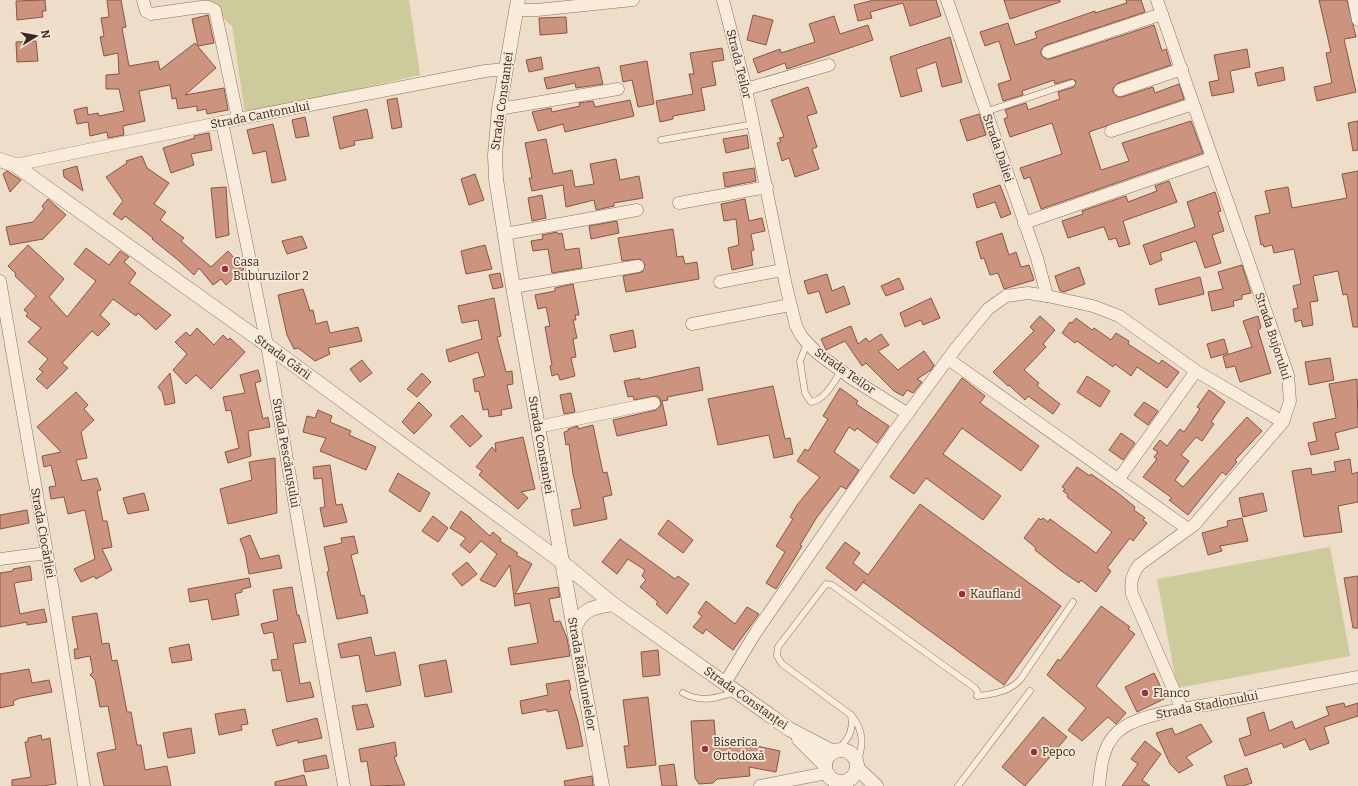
<svg xmlns="http://www.w3.org/2000/svg" width="1358" height="786" font-family="Bitter,serif">
  <rect width="100%" height="100%" fill="#eeddc8"/>
  <g fill="#cdcb9c">
    <polygon points="206,0 409,0 420,75 245,114 232,26 206,4"/>
    <polygon points="1330,547 1350,656 1177,688 1157,579"/>
  </g>
  <g fill="#cc937f" stroke="#8a5443">
    <polygon points="45,0 46,11 42,11 43,17 17,20 16,1"/>
    <polygon points="107,0 121,0 126,27 122,28 129,66 158,61 160,70 195,43 216,68 185,95 224,88 228,110 207,114 206,109 197,111 197,106 178,109 176,98 172,99 170,85 139,91 145,121 123,126 124,135 108,138 107,132 90,136 88,122 77,124 74,110 87,107 88,115 98,113 99,116 124,111 119,89 106,89 106,75 119,74 118,53 104,56 100,37 104,36 101,18 109,17"/>
    <polygon points="874,0 936,0 941,16 910,26 903,3 870,12 872,18 858,21 854,5"/>
    <polygon points="1004,0 1060,0 1060,2 1010,19"/>
    <polygon points="1126,0 1141,0 1145,12 1046,45 1041,50 1041,55 1046,59 1050,59 1154,25 1162,51 1166,49 1171,65 1118,83 1113,88 1113,93 1118,97 1122,97 1153,87 1155,93 1179,84 1184,99 1089,132 1101,170 1129,161 1122,143 1191,121 1203,153 1041,209 1030,177 1024,179 1020,168 1062,154 1052,123 1010,137 1004,119 1008,117 1005,110 1026,103 1028,110 1060,99 1058,92 1074,87 1076,81 1071,79 1055,84 1054,80 1022,91 1023,95 1003,101 998,84 1011,80 999,41 985,46 980,32 1008,23 1015,45 1037,38 1035,32 1095,11 1095,13 1127,3"/>
    <polygon points="1319,0 1347,0 1356,37 1344,39 1356,92 1317,101 1314,87 1332,83 1326,53 1331,52"/>
    <polygon points="208,15 214,43 198,46 192,19"/>
    <polygon points="753,15 773,20 766,45 747,40"/>
    <polygon points="834,16 840,34 868,25 873,40 787,69 785,63 758,73 753,59 780,49 781,53 815,42 809,24"/>
    <polygon points="566,17 567,33 540,35 539,18"/>
    <polygon points="950,37 962,82 942,87 936,62 916,69 922,91 901,97 890,57"/>
    <polygon points="36,41 38,61 17,62 16,42"/>
    <polygon points="722,48 724,60 712,62 716,85 701,88 705,110 673,116 673,119 660,122 656,101 693,94 689,74 694,74 690,53"/>
    <polygon points="1247,49 1250,67 1230,71 1234,92 1212,96 1209,82 1219,80 1214,55"/>
    <polygon points="541,57 543,69 529,72 526,60"/>
    <polygon points="647,61 654,104 638,107 632,80 623,82 620,66"/>
    <polygon points="599,67 603,84 576,88 575,83 547,89 544,78"/>
    <polygon points="1283,67 1285,80 1258,86 1255,73"/>
    <polygon points="808,87 817,113 807,116 817,147 812,149 819,169 795,177 789,158 782,161 777,143 781,142 779,138 784,137 771,100"/>
    <polygon points="397,98 402,127 392,129 387,100"/>
    <polygon points="630,100 634,116 565,132 563,124 538,131 532,112 551,108 552,112 580,106 579,103 593,101 595,107"/>
    <polygon points="367,109 373,138 354,141 355,145 340,149 333,117"/>
    <polygon points="979,114 986,135 967,141 960,120"/>
    <polygon points="305,117 309,136 296,138 292,120"/>
    <polygon points="1358,121 1358,150 1353,151 1348,123"/>
    <polygon points="273,124 286,180 272,183 266,151 253,154 247,130"/>
    <polygon points="209,133 212,150 191,154 194,165 171,173 163,148 195,138 194,136"/>
    <polygon points="747,135 749,148 726,153 723,139"/>
    <polygon points="546,139 553,174 572,170 575,187 594,184 590,164 616,159 620,180 639,176 643,198 614,203 614,206 596,210 594,200 566,207 563,185 532,191 529,178 532,178 525,143"/>
    <polygon points="142,156 147,168 169,183 154,204 166,212 160,220 184,238 181,241 211,267 228,251 244,269 226,285 221,279 213,285 199,268 194,275 178,260 152,239 153,238 125,216 122,220 113,214 123,201 106,177 127,163 126,161"/>
    <polygon points="77,166 83,191 64,177 63,170"/>
    <polygon points="754,168 756,181 725,187 723,173"/>
    <polygon points="7,171 21,180 10,192 3,174"/>
    <polygon points="1358,171 1358,327 1353,327 1347,294 1343,295 1338,271 1313,276 1318,301 1310,302 1313,325 1303,327 1301,320 1295,322 1293,309 1298,308 1293,286 1301,284 1294,249 1274,253 1272,245 1264,247 1263,244 1261,245 1255,216 1270,213 1265,191 1288,187 1292,208 1347,198 1342,174"/>
    <polygon points="475,174 484,200 469,205 461,179"/>
    <polygon points="1169,181 1177,202 1123,221 1130,244 1119,247 1116,238 1109,240 1104,227 1103,227 1068,238 1062,221 1083,214 1082,211 1126,196 1128,202 1157,191 1155,186"/>
    <polygon points="1000,185 1011,214 1001,218 995,202 977,208 973,194"/>
    <polygon points="226,187 229,235 216,238 211,188"/>
    <polygon points="1215,192 1221,211 1218,212 1224,231 1212,235 1221,263 1205,268 1196,241 1160,253 1162,260 1150,265 1143,245 1195,227 1187,202"/>
    <polygon points="542,195 546,218 532,221 528,198"/>
    <polygon points="48,199 66,215 43,239 10,245 6,227 33,222 44,209 42,206"/>
    <polygon points="745,199 749,221 762,218 765,231 751,234 754,250 751,251 753,265 732,270 728,248 739,245 736,219 724,221 721,204"/>
    <polygon points="617,221 619,233 591,239 589,226"/>
    <polygon points="673,229 677,257 683,256 685,264 697,262 699,279 626,292 623,276 642,272 645,265 640,259 622,261 618,238"/>
    <polygon points="557,232 558,234 562,233 565,250 579,248 582,268 552,273 548,249 533,251 531,241 543,239 542,235"/>
    <polygon points="1002,233 1009,255 1016,252 1021,267 1029,265 1034,280 1004,289 998,273 990,275 984,258 981,259 976,242"/>
    <polygon points="302,236 307,248 287,254 282,241"/>
    <polygon points="28,245 64,279 49,297 67,317 96,281 74,264 86,248 109,265 120,251 129,257 124,262 136,273 129,283 171,315 156,330 138,313 136,316 113,299 100,315 110,324 98,336 92,331 62,363 68,368 47,389 36,379 43,372 39,369 48,359 28,342 41,328 26,316 28,313 24,310 36,296 15,276 16,274 8,266"/>
    <polygon points="485,245 492,269 466,274 461,251"/>
    <polygon points="1242,265 1251,293 1242,295 1242,299 1233,301 1234,306 1212,311 1208,292 1223,289 1218,272"/>
    <polygon points="1079,267 1085,284 1064,292 1060,291 1055,276"/>
    <polygon points="500,273 503,287 493,289 489,275"/>
    <polygon points="827,274 832,291 844,286 850,304 826,313 819,291 808,294 804,281"/>
    <polygon points="1200,277 1204,294 1159,305 1155,289"/>
    <polygon points="899,278 904,289 886,296 881,286"/>
    <polygon points="573,284 579,315 575,315 576,320 573,320 577,338 573,339 576,357 571,358 575,376 560,380 558,374 552,376 550,366 552,365 545,327 550,326 546,307 538,309 535,295 555,291 555,288"/>
    <polygon points="303,289 310,311 313,310 316,324 327,321 330,333 358,327 362,341 328,348 330,354 315,361 298,348 294,349 287,335 278,295"/>
    <polygon points="494,298 501,336 497,337 506,372 512,371 513,384 507,385 512,408 501,410 502,415 489,417 488,409 483,410 479,391 475,392 473,379 485,376 478,352 449,362 446,350 482,339 478,320 462,323 458,306"/>
    <polygon points="931,298 940,318 923,325 921,320 905,327 900,313"/>
    <polygon points="1040,316 1055,330 1043,344 1046,347 1024,370 1039,383 1037,386 1060,404 1053,414 1028,396 1025,400 1009,385 1008,386 993,372 1034,331 1030,327"/>
    <polygon points="1258,316 1261,328 1258,330 1271,373 1240,382 1235,366 1226,368 1223,356 1252,347 1243,321"/>
    <polygon points="1076,318 1092,330 1094,328 1111,340 1116,333 1129,341 1128,344 1159,364 1162,360 1179,372 1167,388 1137,367 1131,376 1115,364 1113,367 1077,341 1075,343 1062,333 1070,322 1072,323"/>
    <polygon points="851,326 858,344 866,338 869,342 881,334 889,345 878,351 898,370 924,351 934,365 931,370 917,379 922,382 913,393 907,390 903,396 894,391 866,363 862,366 845,341 826,350 821,339"/>
    <polygon points="197,328 214,345 223,335 228,340 230,338 245,352 211,389 196,375 186,384 173,370 187,354 175,342 186,332 190,336"/>
    <polygon points="633,330 636,347 614,352 610,335"/>
    <polygon points="1224,339 1228,353 1211,358 1207,344"/>
    <polygon points="1330,358 1334,380 1309,385 1305,362"/>
    <polygon points="362,360 372,373 360,382 350,369"/>
    <polygon points="699,367 703,390 667,397 668,400 662,401 667,425 617,436 613,420 656,410 661,405 660,398 656,396 634,400 633,396 628,397 624,381 640,378 640,380"/>
    <polygon points="258,370 261,381 255,383 263,419 268,417 270,427 248,431 251,456 228,463 225,452 239,448 231,410 226,411 223,397 245,393 240,375"/>
    <polygon points="170,373 175,403 165,405 162,392 158,387"/>
    <polygon points="422,373 431,382 417,397 407,389"/>
    <polygon points="1087,376 1110,391 1100,407 1077,392"/>
    <polygon points="962,378 985,396 980,403 1039,446 1021,471 962,428 943,454 1001,496 983,520 926,478 914,494 890,477"/>
    <polygon points="1357,379 1358,427 1335,433 1339,449 1311,455 1308,443 1317,441 1313,423 1336,418 1329,384"/>
    <polygon points="773,386 785,439 790,438 793,454 774,458 769,435 718,445 708,399"/>
    <polygon points="840,388 858,401 856,404 889,426 877,443 857,428 855,431 849,427 834,452 859,470 846,489 841,486 817,517 800,545 802,546 776,589 766,583 785,552 776,546 793,519 790,517 797,505 820,477 797,461 805,449 808,451 828,419 823,416"/>
    <polygon points="1209,390 1225,402 1211,422 1214,424 1202,441 1196,437 1181,455 1189,461 1175,480 1183,487 1247,417 1262,431 1235,460 1237,462 1226,475 1222,472 1188,515 1169,500 1172,498 1143,477 1157,459 1154,457 1158,452 1153,449 1160,440 1167,446 1180,429 1184,432 1200,409 1197,407"/>
    <polygon points="76,392 88,405 84,409 94,420 81,432 87,458 76,460 82,481 97,478 101,490 97,491 103,521 107,521 112,547 102,549 112,570 96,579 94,576 81,582 74,569 95,559 85,510 68,514 64,497 51,499 49,487 56,486 51,465 44,467 42,456 61,452 37,427"/>
    <polygon points="571,393 575,412 564,414 560,395"/>
    <polygon points="419,402 432,415 414,434 402,422"/>
    <polygon points="1144,402 1158,411 1148,425 1134,415"/>
    <polygon points="318,410 332,416 330,422 351,431 349,435 376,447 366,470 320,451 326,438 303,432 307,416 315,418"/>
    <polygon points="462,415 482,436 470,447 450,426"/>
    <polygon points="593,425 603,473 607,472 612,495 603,497 607,519 574,526 571,510 581,508 573,474 569,444 566,445 564,432 568,431 568,429 578,426 578,429"/>
    <polygon points="1121,433 1135,443 1123,460 1109,450"/>
    <polygon points="523,437 535,489 521,492 528,498 518,509 479,475 482,471 476,467 492,447 496,452 495,443"/>
    <polygon points="275,458 277,513 228,524 220,489 252,480 249,462"/>
    <polygon points="1350,459 1352,474 1358,472 1358,502 1338,506 1342,532 1304,537 1292,471 1311,468 1312,475 1336,471 1334,462"/>
    <polygon points="330,465 336,505 342,504 347,522 324,527 320,508 325,507 322,478 314,479 313,467"/>
    <polygon points="1077,467 1090,476 1091,474 1118,493 1135,507 1134,510 1145,518 1143,520 1147,523 1133,541 1130,538 1107,568 1111,571 1096,592 1081,580 1079,583 1060,570 1035,550 1036,548 1024,538 1039,518 1041,520 1043,518 1048,522 1050,519 1096,553 1112,532 1067,497 1068,495 1063,491 1065,489 1062,487"/>
    <polygon points="398,473 430,493 420,512 389,491"/>
    <polygon points="144,493 149,510 128,514 123,498"/>
    <polygon points="1263,493 1267,511 1243,517 1239,498"/>
    <polygon points="920,504 1061,606 1004,685 863,582 865,580 856,591 826,568 845,542 860,553 853,563 868,575"/>
    <polygon points="27,510 29,523 0,529 0,515"/>
    <polygon points="461,511 471,518 471,519 490,536 493,532 501,539 500,541 518,553 516,555 532,564 515,594 558,587 560,597 549,599 554,622 560,621 567,638 570,656 511,665 508,648 538,643 530,603 515,606 510,565 495,587 480,580 497,554 481,541 470,553 460,545 466,538 450,528"/>
    <polygon points="433,516 448,528 438,542 422,531"/>
    <polygon points="1242,518 1248,541 1220,546 1222,551 1208,555 1202,533 1228,526 1227,521"/>
    <polygon points="668,520 693,540 683,553 658,534"/>
    <polygon points="250,535 260,559 279,555 282,568 249,574 245,552 240,539"/>
    <polygon points="354,536 358,553 351,555 361,596 364,595 368,613 337,619 327,572 329,571 324,547 342,543 341,538"/>
    <polygon points="620,539 675,579 678,576 689,584 667,614 656,604 658,602 640,587 646,580 642,576 645,570 628,559 617,574 602,562"/>
    <polygon points="467,562 477,574 462,586 452,574"/>
    <polygon points="30,566 32,580 14,583 20,614 44,609 47,622 27,625 27,622 0,627 0,573 13,571 13,569"/>
    <polygon points="1358,576 1358,628 1353,628 1344,578"/>
    <polygon points="249,578 251,587 242,589 242,592 235,594 239,615 212,620 208,599 190,602 188,589"/>
    <polygon points="292,587 297,615 299,615 306,642 293,644 300,684 310,682 314,697 287,702 281,670 273,671 271,660 278,659 273,632 264,634 261,624 278,620 273,590"/>
    <polygon points="706,601 735,624 747,607 759,614 733,650 706,629 703,634 693,627 702,616 698,613"/>
    <polygon points="1101,606 1130,627 1128,629 1135,634 1096,686 1126,713 1116,724 1108,717 1082,741 1068,730 1086,708 1047,675 1058,659 1060,661"/>
    <polygon points="97,613 102,644 109,643 112,661 117,660 127,712 131,712 137,745 141,745 145,770 167,766 171,786 104,786 97,753 116,749 108,706 100,707 95,680 90,675 93,672 90,656 75,659 74,649 78,649 72,617"/>
    <polygon points="371,637 375,656 395,652 401,685 366,692 359,655 341,658 338,644"/>
    <polygon points="189,644 192,660 172,663 169,648"/>
    <polygon points="658,650 660,675 643,677 641,652"/>
    <polygon points="446,660 452,692 425,697 419,665"/>
    <polygon points="29,669 32,683 49,680 52,692 20,698 13,701 14,705 0,708 0,674"/>
    <polygon points="1154,673 1166,698 1137,712 1125,687"/>
    <polygon points="569,680 571,690 569,691 578,721 583,746 567,749 558,710 547,712 547,709 522,714 520,701 548,695 546,684"/>
    <polygon points="648,697 656,765 627,768 624,746 629,746 623,700"/>
    <polygon points="1344,703 1345,707 1358,703 1358,716 1324,727 1329,743 1310,750 1305,739 1284,748 1282,743 1245,756 1239,739 1251,735 1247,718 1264,712 1269,731 1292,721 1295,729 1329,715 1326,707"/>
    <polygon points="367,704 374,727 357,730 352,706"/>
    <polygon points="245,709 248,724 241,725 242,730 219,735 215,714"/>
    <polygon points="1043,717 1067,737 1025,786 1002,767"/>
    <polygon points="317,718 322,738 298,743 298,740 277,746 272,730"/>
    <polygon points="714,720 716,745 747,742 747,744 780,751 776,772 749,767 750,776 717,779 713,783 699,784 695,778 691,721"/>
    <polygon points="1201,724 1212,742 1186,757 1193,765 1179,773 1170,764 1156,733 1172,728 1175,735"/>
    <polygon points="191,728 195,753 168,758 163,733"/>
    <polygon points="41,735 42,740 50,738 56,784 42,786 12,786 12,780 31,777 25,742 28,742 28,738"/>
    <polygon points="1145,741 1161,754 1142,780 1150,786 1122,786 1138,764 1131,759"/>
    <polygon points="395,742 397,756 394,757 405,785 371,786 367,761 361,762 359,749"/>
    <polygon points="326,755 329,768 305,772 303,760"/>
    <polygon points="674,764 677,786 662,786 659,766"/>
    <polygon points="1247,768 1252,783 1243,786 1227,786 1224,776"/>
    <polygon points="304,775 307,786 275,786 275,782"/>
    <polygon points="592,776 593,786 565,786 564,781"/>
  </g>
  <g fill="none" stroke-linecap="round" stroke-linejoin="round">
    <g stroke="#8b6e5d" stroke-width="7">
      <g id="service">
        <polyline points="985,112 1072,83"/>
        <polyline points="661,140 754,124"/>
        <path d="M807 343 800 361 805 393 811 402C825 400 834 382 841 371"/>
        <path d="M683 693C701 703 718 698 735 692"/>
        <path d="M836 751C848 740 854 732 851 715"/>
        <path d="M857 765C863 746 865 731 851 715L782 664 777 656 778 647 826 584 832 585 975 688 978 693 977 696C994 694 1008 692 1020 680L1073 602"/>
        <polyline points="958,786 1030,691"/>
      </g>
    </g>
    <g stroke="#8b6e5d" stroke-width="13">
      <g id="minor">
        <polyline points="143,0 146,11 151,14 201,7 209,7 215,10 238,119"/>
        <polyline points="723,0 746,89 786,286 796,326 802,337 817,353 851,378 908,414"/>
        <polyline points="947,0 1037,258 1047,296"/>
        <path d="M1157 0 1288 375 1290 401 1283 422 1194 525 1139 565C1132 575 1130 582 1132 594L1182 709"/>
        <polyline points="1354,0 1358,20"/>
        <polyline points="517,10 537,10 633,0"/>
        <polyline points="1048,52 1162,14"/>
        <polyline points="746,89 829,65"/>
        <polyline points="1120,90 1182,69"/>
        <polyline points="499,109 618,89"/>
        <polyline points="222,122 267,345 344,786"/>
        <polyline points="1111,131 1193,104"/>
        <polyline points="15,165 238,119 485,71 506,69"/>
        <polyline points="679,203 767,187"/>
        <polyline points="1024,223 1212,158"/>
        <polyline points="504,234 637,210"/>
        <polyline points="0,281 47,553 84,786"/>
        <polyline points="720,282 782,270"/>
        <polyline points="513,287 638,266"/>
        <polyline points="692,324 790,305"/>
        <polyline points="948,359 1188,529"/>
        <polyline points="538,427 654,403"/>
        <polyline points="1118,480 1196,371"/>
        <polyline points="0,559 47,553"/>
        <polyline points="725,683 756,632 894,432 956,348 988,309 1006,296 1028,293 1047,296 1093,306 1119,316 1196,371 1283,422"/>
        <polyline points="760,786 827,773"/>
        <polyline points="839,786 841,782"/>
        <path d="M1099 786C1101 764 1103 740 1124 727 1144 714 1187 708 1211 704 1260 695 1309 686 1358 677"/>
      </g>
    </g>
    <g stroke="#8b6e5d" stroke-width="15">
      <g id="tertiary">
        <polyline points="518,0 499,109 495,155 496,179 513,287 602,786"/>
        <polyline points="0,160 15,165 267,345 562,562 613,604 789,729 833,752"/>
        <path d="M574 630C581 609 593 607 613 604"/>
        <polyline points="799,739 825,765"/>
        <circle cx="841" cy="766" r="16"/>
        <polyline points="857,768 876,786"/>
      </g>
    </g>
    <use href="#service" stroke="#f9ecdc" stroke-width="6"/>
    <use href="#minor" stroke="#f9ecdc" stroke-width="12"/>
    <use href="#tertiary" stroke="#f9ecdc" stroke-width="14"/>
  </g>
  <g fill="#992e3f" stroke="#f6e9d8" stroke-width="1.5">
    <circle cx="225" cy="269" r="4"/>
    <circle cx="962" cy="594" r="4"/>
    <circle cx="1145" cy="693" r="4"/>
    <circle cx="705" cy="749" r="4"/>
    <circle cx="1034" cy="752" r="4"/>
  </g>
  <g text-anchor="middle" stroke-width="3.5" stroke-linejoin="round" paint-order="stroke">
    <g font-size="12" fill="#3b2921" stroke="#f6e9d8">
      <text transform="translate(739 64) rotate(76)" y="4">Strada Teilor</text>
      <text transform="translate(502 101) rotate(-82)" y="4">Strada Constanței</text>
      <text transform="translate(260 115) rotate(-11)" y="4">Strada Cantonului</text>
      <text transform="translate(998 148) rotate(71)" y="4">Strada Daliei</text>
      <text transform="translate(1273 336) rotate(72)" y="4">Strada Bujorului</text>
      <text transform="translate(283 357) rotate(36)" y="4">Strada Gării</text>
      <text transform="translate(845 371) rotate(35)" y="4">Strada Teilor</text>
      <text transform="translate(541 445) rotate(80)" y="4">Strada Constanței</text>
      <text transform="translate(286 453) rotate(80)" y="4">Strada Pescărușului</text>
      <text transform="translate(43 533) rotate(80)" y="4">Strada Ciocârliei</text>
      <text transform="translate(582 674) rotate(80)" y="4">Strada Rândunelelor</text>
      <text transform="translate(746 698) rotate(35)" y="4">Strada Constanței</text>
      <text transform="translate(1207 705) rotate(-11)" y="4">Strada Stadionului</text>
    </g>
    <g font-size="12" fill="#3b2921" stroke="#f6e9d8" text-anchor="start">
      <text x="233" y="266">Casa<tspan x="233" dy="14">Buburuzilor 2</tspan></text>
      <text x="970" y="598">Kaufland</text>
      <text x="1153" y="697">Flanco</text>
      <text x="713" y="746">Biserica<tspan x="713" dy="14">Ortodoxă</tspan></text>
      <text x="1042" y="756">Pepco</text>
    </g>
  </g>
  <g transform="translate(36 36) rotate(79)" stroke="#f6e9d8" stroke-width="3" paint-order="stroke">
  <path d="M0-3L7 15L0 10L-7 15Z" fill="#3b2921"/>
  <text y="-6" font-size="11" font-weight="bold" text-anchor="middle" fill="#3b2921">N</text>
  </g>
</svg>
